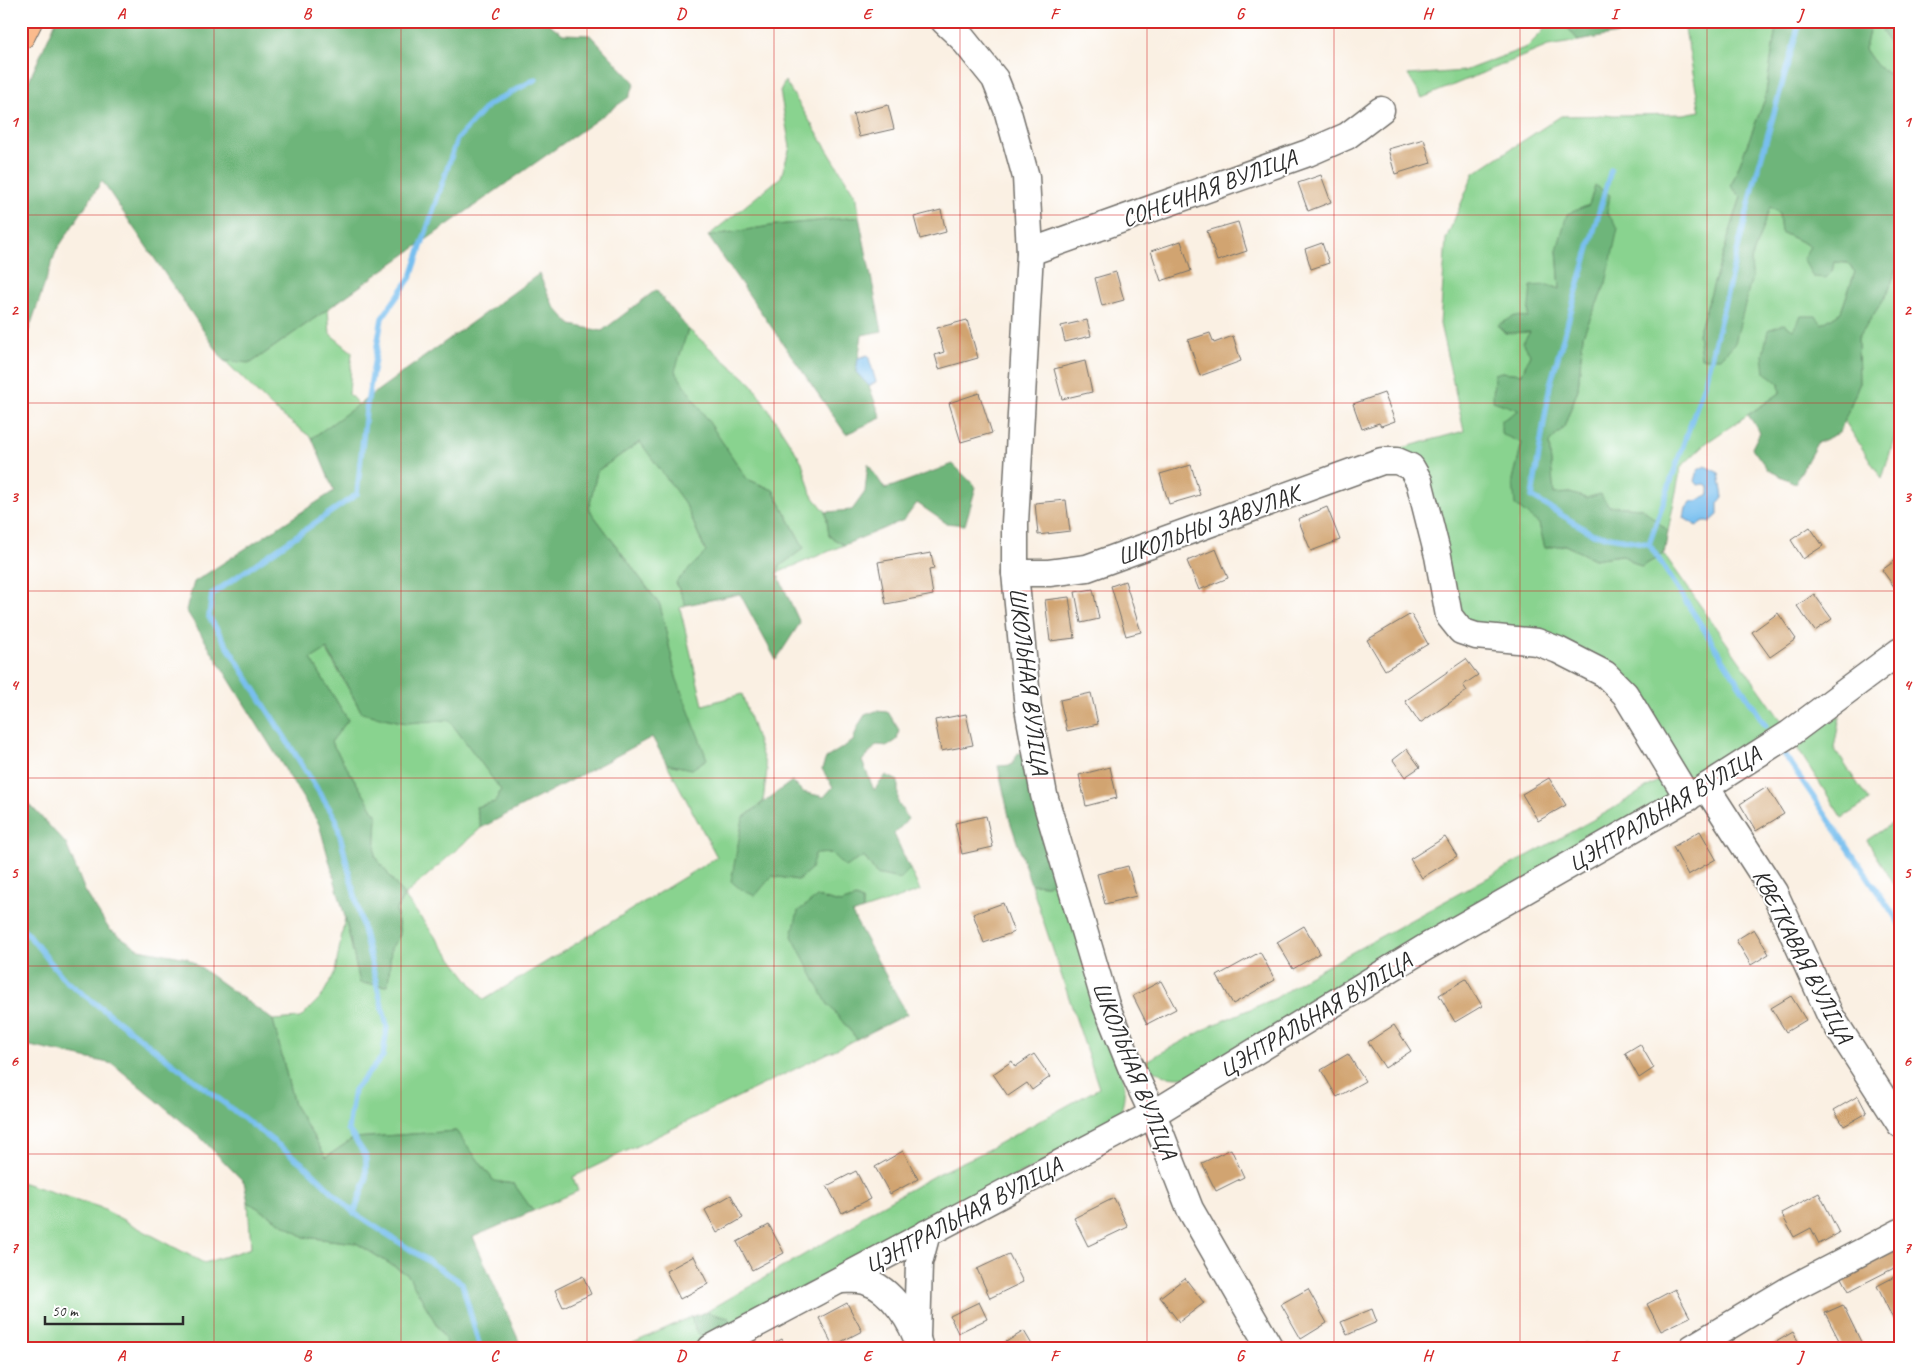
<svg xmlns="http://www.w3.org/2000/svg" width="1921" height="1369" font-family="Caveat,sans-serif">
  <rect width="100%" height="100%" fill="#fff"/>
  <filter id="ink" filterUnits="userSpaceOnUse"><feTurbulence type="fractalNoise" baseFrequency=".02" numOctaves="2"/><feDisplacementMap in="SourceGraphic" scale="10" xChannelSelector="R" yChannelSelector="G"/><feConvolveMatrix kernelMatrix="1 2 1 2 8 2 1 2 1" color-interpolation-filters="sRGB"/></filter>
  <filter id="wash" filterUnits="userSpaceOnUse"><feTurbulence type="fractalNoise" baseFrequency=".0096" numOctaves="4" result="noise"/><feDisplacementMap in="SourceGraphic" scale="20" xChannelSelector="R" yChannelSelector="G"/><feGaussianBlur stdDeviation="1.12" result="paint"/><feColorMatrix in="noise" values="0 0 0 0 0 0 0 0 0 0 0 0 0 0 0 0 0 1.4 0 .05"/><feComposite in="paint" operator="in"/></filter>
  <g filter="url(#wash)">
    <rect width="100%" height="100%" fill="#faf0e3"/>
    <g fill="#89d38f" stroke="#5a7f5d">
      <polygon points="1548,21 1566,21 1566,26 1579,41 1548,46 1422,98 1408,75 1464,71 1527,47 1542,32"/>
      <polygon points="1675,21 1777,21 1765,99 1731,186 1741,197 1698,334 1752,277 1751,260 1770,206 1779,213 1781,232 1810,246 1832,272 1834,262 1847,263 1855,272 1841,312 1822,324 1779,383 1780,393 1706,443 1681,467 1668,531 1642,508 1609,506 1570,493 1554,495 1549,443 1564,427 1578,389 1583,335 1606,283 1589,205 1557,250 1560,289 1547,285 1529,317 1498,325 1505,333 1530,332 1530,355 1522,374 1501,372 1494,401 1520,410 1522,443 1513,480 1539,524 1545,548 1565,545 1594,559 1622,555 1641,567 1664,554 1783,723 1691,785 1630,691 1464,626 1446,560 1391,451 1464,431 1440,324 1446,239 1474,173 1561,116 1684,114 1700,111 1685,29 1672,24"/>
      <path d="M1871 21H1900V24L1890 22 1892 51 1900 52V78C1882 74 1874 63 1865 49Z"/>
      <polygon points="785,81 857,198 859,217 777,225 708,236 781,177 790,147 780,91"/>
      <polygon points="1900,260 1900,420 1882,479 1844,420 1859,385 1858,338 1887,294"/>
      <polygon points="328,309 330,334 352,352 349,394 359,405 312,438 275,410 225,361 251,363"/>
      <polygon points="688,329 752,384 802,462 811,494 826,512 829,536 844,545 777,573 780,566 804,548 773,490 747,479 674,371"/>
      <polygon points="641,441 686,505 706,552 676,583 686,605 680,608 703,705 742,694 767,770 763,802 743,818 772,876 798,880 815,854 831,853 864,856 876,874 900,879 910,869 920,891 863,910 862,901 856,898 840,903 817,897 827,1003 857,1039 573,1177 578,1191 533,1211 514,1184 494,1181 456,1131 354,1138 326,1157 294,1105 273,1020 300,1018 322,996 335,972 345,917 360,983 388,986 391,948 400,935 396,910 404,896 375,856 377,816 331,742 348,720 311,659 326,649 362,713 406,723 449,719 501,790 495,802 476,807 481,828 404,896 484,1000 717,857 667,764 692,769 676,677 660,605 589,509 597,471"/>
      <polygon points="1840,717 1834,748 1869,801 1842,818 1792,740 1816,723"/>
      <path d="M1664 777 1675 793 1199 1074C1174 1080 1162 1077 1142 1063L1213 1025 1276 998 1307 977 1609 811Z"/>
      <polygon points="1900,818 1900,894 1867,840"/>
      <path d="M1058 879 1122 1070C1126 1089 1126 1111 1111 1126 1105 1131 1097 1135 1091 1140L904 1229 845 1265 732 1325 706 1312 853 1226 864 1215 939 1173 978 1155 1099 1088 1031 884 1047 885Z"/>
      <polygon points="21,1182 99,1207 204,1263 251,1248 248,1202 304,1237 356,1243 408,1275 450,1348 21,1348"/>
      <polygon points="691,1317 696,1331 705,1340 688,1348 622,1348"/>
    </g>
    <g fill="#6eb57a" stroke="#4c7052">
      <polygon points="56,21 545,21 563,34 590,35 635,83 629,97 251,363 224,361 102,181 56,251 21,353 21,98"/>
      <polygon points="1566,21 1675,21 1672,24 1579,41 1566,26"/>
      <path d="M1777 21H1871L1865 49C1874 63 1882 74 1900 78V260L1887 294 1858 338 1859 385 1839 433 1817 443 1795 483 1768 470 1752 448 1760 432 1748 415 1780 393 1779 383 1765 373 1763 355 1768 330 1784 324 1793 330 1801 316H1816L1822 324 1841 312 1855 272 1847 263 1834 262 1832 272 1826 278 1813 277 1803 259 1810 246 1781 232 1779 213 1770 207 1751 260 1752 277 1735 343 1721 358H1701L1698 334 1741 197 1731 186 1765 99Z"/>
      <polygon points="1890,22 1900,24 1900,52 1892,51 1882,30"/>
      <polygon points="1595,185 1610,195 1607,213 1618,228 1606,283 1583,335 1578,389 1564,427 1549,443 1554,494 1570,493 1586,498 1600,494 1609,506 1642,508 1668,531 1664,554 1641,567 1622,555 1594,559 1565,545 1545,548 1539,524 1515,505 1513,480 1522,443 1501,434 1501,421 1519,410 1493,401 1494,374 1501,372 1522,374 1530,355 1523,342 1530,332 1505,333 1498,325 1515,316 1528,317 1531,286 1547,285 1560,289 1557,250 1567,214 1589,205"/>
      <polygon points="859,217 882,331 862,335 856,372 869,386 881,418 846,434 708,236 777,225"/>
      <polygon points="539,274 553,305 571,325 602,331 656,290 688,329 675,371 747,479 773,490 804,548 780,566 777,573 800,623 776,660 740,594 686,605 676,582 706,552 686,505 640,442 597,471 589,509 660,605 676,677 707,759 692,769 667,764 652,737 481,828 476,807 495,802 501,790 449,720 406,723 362,713 327,649 311,659 348,720 331,742 377,816 375,856 404,896 396,910 400,935 391,948 388,986 360,983 345,917 319,824 186,610 194,582 334,491 312,438"/>
      <polygon points="868,464 885,489 953,464 976,487 965,525 946,523 917,503 904,520 844,545 829,536 826,512 852,510 865,492"/>
      <polygon points="876,711 888,712 899,730 897,740 888,746 877,745 862,761 874,790 886,775 898,781 898,803 908,819 894,834 910,869 900,879 876,874 864,856 845,867 831,853 815,854 811,869 798,880 772,876 755,896 739,888 731,881 743,818 792,781 803,792 824,797 833,787 822,769 826,758 853,741 858,726 865,715"/>
      <polygon points="1018,753 1028,754 1058,879 1047,885 1031,884 1010,821 998,766 1012,765"/>
      <polygon points="21,795 66,844 85,891 109,929 139,949 187,958 273,1020 294,1105 326,1157 354,1138 456,1131 494,1181 514,1184 533,1211 473,1237 522,1348 450,1348 408,1275 356,1243 304,1237 248,1202 244,1182 197,1134 113,1064 21,1044"/>
      <polygon points="817,897 840,903 856,898 862,901 863,910 852,914 907,1014 857,1039 827,1003 792,936 798,911"/>
      <polygon points="706,1312 729,1318 732,1325 705,1340 696,1331 691,1317"/>
    </g>
    <g fill="#78bfef" stroke="#52758d">
      <polygon points="868,355 876,382 869,386 856,372 858,358"/>
      <polygon points="1705,466 1719,473 1723,497 1718,503 1718,515 1710,522 1703,522 1697,526 1684,518 1686,508 1692,501 1697,501 1709,494 1709,487 1705,484 1698,485 1695,481 1698,470"/>
    </g>
    <g fill="none" stroke-linecap="round" stroke-linejoin="round">
      <g stroke="#78bfef" stroke-width="5.5">
        <polyline points="1611,170 1550,385 1532,497 1593,534 1649,544"/>
        <polyline points="1766,726 1649,544 1705,382 1755,180 1800,21"/>
        <polyline points="1782,751 1900,924"/>
        <polyline points="21,926 65,980 308,1168 354,1213 462,1283 480,1348"/>
        <polyline points="354,1213 366,1180 366,1156 348,1129 354,1090 383,1056 387,1026 336,819 209,617 212,594 357,494 366,410 382,318 411,277 457,139 488,105 536,79"/>
      </g>
    </g>
    <g id="blocks">
      <g fill="#d1a471">
        <polygon points="888,105 894,129 859,137 853,114"/>
        <polygon points="1424,139 1431,163 1395,174 1388,149"/>
        <polygon points="1321,175 1331,202 1308,211 1298,183"/>
        <polygon points="941,210 946,232 920,239 914,217"/>
        <polygon points="1238,222 1247,251 1217,261 1207,231"/>
        <polygon points="1181,241 1191,271 1161,281 1151,251"/>
        <polygon points="1322,243 1329,263 1311,269 1305,249"/>
        <polygon points="1116,272 1124,300 1102,306 1095,278"/>
        <polygon points="967,320 978,358 939,369 935,355 944,352 937,328"/>
        <polygon points="1087,320 1091,336 1065,342 1061,326"/>
        <polygon points="1210,333 1214,343 1233,336 1241,361 1200,376 1188,340"/>
        <polygon points="1085,361 1092,392 1062,399 1054,369"/>
        <polygon points="979,393 992,433 961,442 949,403"/>
        <polygon points="1384,393 1395,421 1381,426 1379,423 1362,429 1353,404"/>
        <polygon points="1191,465 1200,495 1169,504 1160,474"/>
        <polygon points="1066,500 1070,531 1038,535 1035,503"/>
        <polygon points="1327,507 1340,540 1311,551 1298,519"/>
        <polygon points="1810,527 1823,546 1803,559 1791,540"/>
        <polygon points="1216,549 1228,578 1199,590 1187,561"/>
        <polygon points="931,553 934,569 929,570 933,595 886,604 878,562"/>
        <polygon points="1900,557 1900,595 1882,570"/>
        <polygon points="1125,581 1141,632 1126,636 1111,586"/>
        <polygon points="1093,589 1099,619 1081,623 1075,592"/>
        <polygon points="1814,594 1832,619 1815,631 1797,606"/>
        <polygon points="1069,597 1075,638 1050,641 1045,600"/>
        <polygon points="1778,613 1796,639 1770,657 1752,632"/>
        <polygon points="1411,614 1428,644 1385,670 1367,640"/>
        <polygon points="1466,659 1478,675 1463,685 1467,691 1420,723 1405,701"/>
        <polygon points="1091,693 1098,724 1067,731 1060,700"/>
        <polygon points="966,714 973,745 941,751 935,720"/>
        <polygon points="1407,749 1420,767 1405,777 1393,760"/>
        <polygon points="1110,767 1117,798 1086,806 1079,775"/>
        <polygon points="1549,778 1566,805 1538,821 1522,794"/>
        <polygon points="1767,787 1784,814 1756,831 1740,804"/>
        <polygon points="986,816 993,847 962,854 955,823"/>
        <polygon points="1700,831 1716,859 1688,875 1673,847"/>
        <polygon points="1445,837 1457,856 1422,878 1410,859"/>
        <polygon points="1128,866 1136,896 1105,904 1097,874"/>
        <polygon points="1003,903 1014,932 984,943 973,914"/>
        <polygon points="1304,926 1320,953 1293,969 1277,942"/>
        <polygon points="1754,929 1769,954 1751,965 1736,940"/>
        <polygon points="1260,952 1275,980 1233,1004 1217,976"/>
        <polygon points="1466,979 1482,1006 1455,1022 1439,995"/>
        <polygon points="1161,981 1176,1009 1147,1024 1133,996"/>
        <polygon points="1791,996 1806,1020 1786,1032 1771,1008"/>
        <polygon points="1394,1025 1411,1051 1385,1068 1368,1042"/>
        <polygon points="1640,1044 1654,1068 1639,1078 1625,1053"/>
        <polygon points="1034,1054 1050,1077 1032,1090 1027,1083 1008,1096 993,1074 1012,1061 1015,1067"/>
        <polygon points="1348,1054 1365,1081 1337,1097 1321,1070"/>
        <polygon points="1858,1096 1867,1113 1844,1126 1834,1110"/>
        <polygon points="1231,1149 1244,1177 1216,1191 1202,1163"/>
        <polygon points="903,1151 918,1179 890,1194 875,1167"/>
        <polygon points="856,1171 870,1199 842,1213 827,1186"/>
        <polygon points="1819,1193 1839,1233 1819,1244 1811,1228 1794,1237 1781,1213"/>
        <polygon points="731,1195 743,1218 717,1233 705,1210"/>
        <polygon points="1114,1198 1128,1227 1088,1246 1074,1218"/>
        <polygon points="769,1225 784,1253 752,1270 737,1242"/>
        <polygon points="1900,1244 1900,1265 1849,1291 1840,1274"/>
        <polygon points="1009,1254 1023,1282 990,1298 977,1269"/>
        <polygon points="694,1256 708,1284 680,1299 666,1271"/>
        <polygon points="1900,1274 1900,1333 1877,1286"/>
        <polygon points="583,1276 591,1294 563,1307 555,1290"/>
        <polygon points="1185,1278 1204,1303 1179,1322 1160,1297"/>
        <polygon points="1308,1289 1327,1323 1301,1339 1281,1304"/>
        <polygon points="1675,1289 1690,1317 1661,1331 1647,1304"/>
        <polygon points="979,1302 987,1319 958,1333 950,1316"/>
        <polygon points="847,1303 862,1331 833,1346 819,1318"/>
        <polygon points="1843,1305 1864,1348 1843,1348 1825,1313"/>
        <polygon points="1372,1309 1377,1322 1347,1335 1341,1322"/>
        <polygon points="1024,1331 1034,1348 1003,1348 1001,1345"/>
        <polygon points="1793,1332 1802,1348 1766,1348"/>
        <polygon points="782,1339 787,1348 765,1348"/>
        <polygon points="1586,1342 1589,1348 1576,1348"/>
      </g>
    </g>
  </g>
  <g filter="url(#ink)">
    <use href="#blocks" fill-opacity="0" stroke="#73706b" stroke-width="1"/>
    <g fill="none" stroke-linecap="round" stroke-linejoin="round">
      <g stroke="#73706b" stroke-width="29">
        <g id="minor">
          <polyline points="944,21 962,38 995,79 1007,109 1026,177 1030,252 1015,523 1015,573 1028,708 1044,795 1106,1005 1131,1067 1153,1114 1190,1209 1270,1348"/>
          <polyline points="1030,252 1308,153 1347,136 1381,110"/>
          <polyline points="1015,573 1049,573 1087,568 1382,461 1397,461 1411,467 1419,481 1438,556 1449,616 1461,631 1476,636 1537,642 1558,650 1605,674 1625,694 1688,798"/>
          <polyline points="1706,787 1774,892 1830,1015 1900,1124"/>
          <path d="M842 1280C849 1280 858 1279 865 1281 892 1289 913 1323 920 1348"/>
          <polyline points="917,1336 919,1263 927,1233"/>
          <polyline points="711,1348 1153,1114 1426,947 1706,787 1789,734 1900,651"/>
          <polyline points="1692,1348 1792,1288 1900,1232"/>
        </g>
      </g>
      <g stroke="#73706b" stroke-width="30">
        <polyline id="major" points="21,35 28,21"/>
      </g>
      <use href="#minor" stroke="#fff" stroke-width="26"/>
      <use href="#major" stroke="#fbbb8d" stroke-width="28"/>
    </g>
  </g>
  <path fill="none" stroke="#d62828" stroke-width="1" stroke-opacity="0.55" d="M214 21V1348M401 21V1348M587 21V1348M774 21V1348M960 21V1348M1147 21V1348M1334 21V1348M1520 21V1348M1707 21V1348M21 215H1900M21 403H1900M21 591H1900M21 778H1900M21 966H1900M21 1154H1900"/>
  <g text-anchor="middle" stroke-width="4" stroke-linejoin="round" paint-order="stroke">
    <g font-size="24" fill="#2b2b2b" stroke="#fff">
      <text transform="translate(1209 188) rotate(-20)" y="8">СОНЕЧНАЯ ВУЛІЦА</text>
      <text transform="translate(1208 525) rotate(-20)" y="8">ШКОЛЬНЫ ЗАВУЛАК</text>
      <text transform="translate(1029 681) rotate(83)" y="8">ШКОЛЬНАЯ ВУЛІЦА</text>
      <text transform="translate(1664 809) rotate(-31)" y="8">ЦЭНТРАЛЬНАЯ ВУЛІЦА</text>
      <text transform="translate(1803 956) rotate(63)" y="8">КВЕТКАВАЯ ВУЛІЦА</text>
      <text transform="translate(1315 1015) rotate(-31)" y="8">ЦЭНТРАЛЬНАЯ ВУЛІЦА</text>
      <text transform="translate(1135 1070) rotate(68)" y="8">ШКОЛЬНАЯ ВУЛІЦА</text>
      <text transform="translate(963 1215) rotate(-28)" y="8">ЦЭНТРАЛЬНАЯ ВУЛІЦА</text>
    </g>
  </g>
  <rect width="1921" height="1369" fill="none" stroke="#fff" stroke-width="55"/>
  <path d="M45 1316v8h138v-8" fill="none" stroke="#2b2b2b" stroke-width="2.5"/>
  <text x="52" y="1316" font-size="15" fill="#2b2b2b" stroke="#ffffff" stroke-width="4" paint-order="stroke">50 m</text>
  <rect x="28" y="28" width="1866" height="1314" fill="none" stroke="#d62828" stroke-width="2"/>
  <g font-size="16" text-anchor="middle" font-weight="bold" fill="#d62828">
    <text x="121" y="19">A</text>
    <text x="307" y="19">B</text>
    <text x="494" y="19">C</text>
    <text x="681" y="19">D</text>
    <text x="867" y="19">E</text>
    <text x="1054" y="19">F</text>
    <text x="1240" y="19">G</text>
    <text x="1427" y="19">H</text>
    <text x="1614" y="19">I</text>
    <text x="1800" y="19">J</text>
    <text x="14" y="127">1</text>
    <text x="1907" y="127">1</text>
    <text x="14" y="315">2</text>
    <text x="1907" y="315">2</text>
    <text x="14" y="502">3</text>
    <text x="1907" y="502">3</text>
    <text x="14" y="690">4</text>
    <text x="1907" y="690">4</text>
    <text x="14" y="878">5</text>
    <text x="1907" y="878">5</text>
    <text x="14" y="1066">6</text>
    <text x="1907" y="1066">6</text>
    <text x="14" y="1253">7</text>
    <text x="1907" y="1253">7</text>
    <text x="121" y="1361">A</text>
    <text x="307" y="1361">B</text>
    <text x="494" y="1361">C</text>
    <text x="681" y="1361">D</text>
    <text x="867" y="1361">E</text>
    <text x="1054" y="1361">F</text>
    <text x="1240" y="1361">G</text>
    <text x="1427" y="1361">H</text>
    <text x="1614" y="1361">I</text>
    <text x="1800" y="1361">J</text>
  </g>
</svg>
